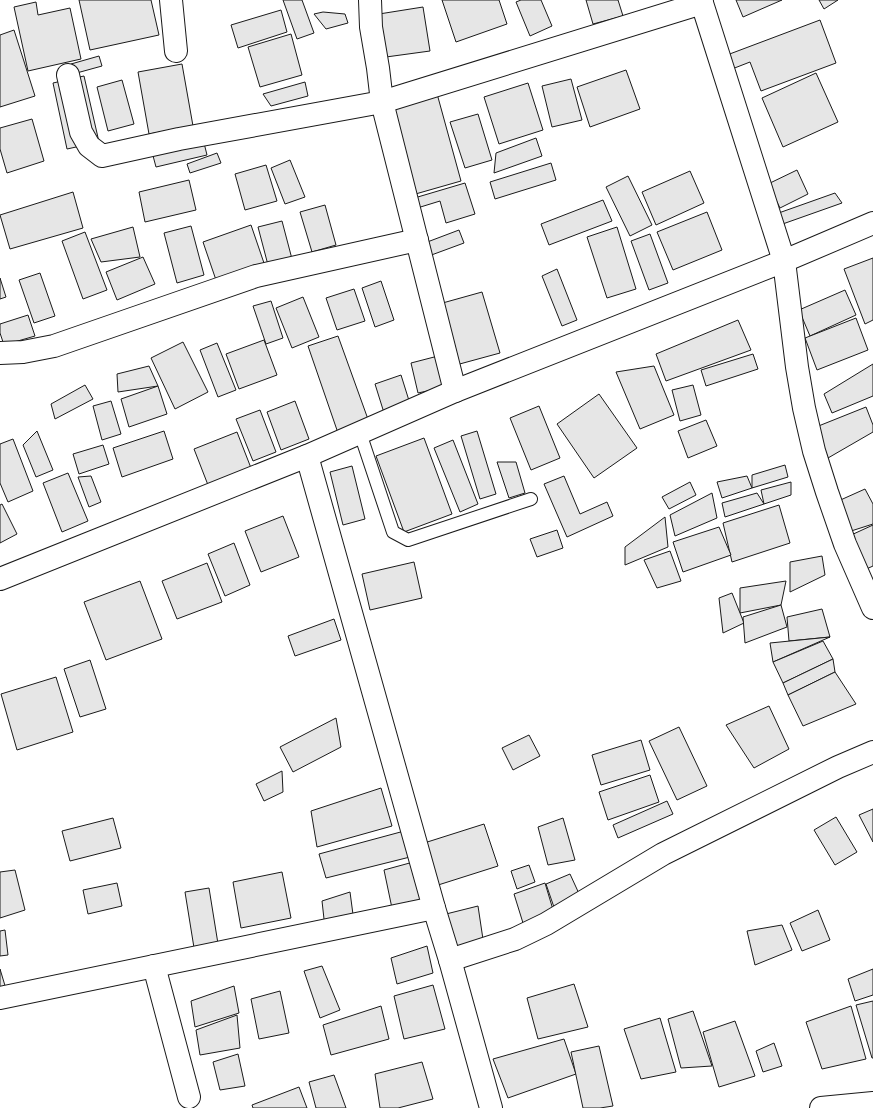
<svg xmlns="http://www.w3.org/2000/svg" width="873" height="1108" font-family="Karla,sans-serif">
  <rect width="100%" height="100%" fill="#fff"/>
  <g fill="#e6e6e6" stroke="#1a1a1a">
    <polygon points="79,0 151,0 159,35 90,50"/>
    <polygon points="283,0 302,0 314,33 297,39"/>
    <polygon points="442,0 499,0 507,24 456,42"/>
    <polygon points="521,0 541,0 552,26 530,36 516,2"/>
    <polygon points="586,0 618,0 623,16 593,24"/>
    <polygon points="736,0 782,0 743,17"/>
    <polygon points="819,0 838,0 824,9"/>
    <polygon points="36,2 38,15 70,8 81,59 28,71 14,7"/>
    <polygon points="423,7 430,51 386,57 379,14"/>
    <polygon points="281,10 287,32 238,48 231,25"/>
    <polygon points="323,12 345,14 348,23 326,29 314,14"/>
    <polygon points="820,20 836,63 761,91 750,62 732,69 727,55"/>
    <polygon points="14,30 35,96 0,107 0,35"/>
    <polygon points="291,34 302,75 260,87 248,47"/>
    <polygon points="99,56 102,66 73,74 71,64"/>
    <polygon points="182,64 193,126 149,134 138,72"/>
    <polygon points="626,70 640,109 590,127 577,87"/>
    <polygon points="816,73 838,122 783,147 762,98"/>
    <polygon points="84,76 99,142 67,149 53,83"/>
    <polygon points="571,79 582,120 552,127 542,86"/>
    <polygon points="122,80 134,124 108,131 97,87"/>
    <polygon points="305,82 308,96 271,106 263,94"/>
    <polygon points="528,83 543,130 499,144 484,97"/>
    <polygon points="436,90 461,181 412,195 387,105"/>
    <polygon points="478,114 492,160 465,168 450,122"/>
    <polygon points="32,119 44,161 7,173 0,149 0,128"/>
    <polygon points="536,138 542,156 494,173 496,153"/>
    <polygon points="203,139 207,155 156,167 152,152"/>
    <polygon points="217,153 221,163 190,173 187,164"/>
    <polygon points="290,160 305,197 285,204 271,168"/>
    <polygon points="551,163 556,180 495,199 490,182"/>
    <polygon points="266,165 277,201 245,210 235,174"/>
    <polygon points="797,170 808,194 780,208 768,184"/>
    <polygon points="690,171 704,203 656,225 642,192"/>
    <polygon points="628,176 652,225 630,236 606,187"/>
    <polygon points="189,180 196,210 145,222 139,192"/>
    <polygon points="465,183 475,214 446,223 440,201 414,209 411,199"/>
    <polygon points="73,192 83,228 10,249 0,215"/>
    <polygon points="835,193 842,203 777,226 773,215"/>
    <polygon points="603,200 612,221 549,245 541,224"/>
    <polygon points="325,205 336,245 312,252 300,212"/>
    <polygon points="707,212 722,250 673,270 657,232"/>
    <polygon points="282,221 292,259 268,265 258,227"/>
    <polygon points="251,225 265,266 217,283 203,242"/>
    <polygon points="191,226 204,275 177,283 164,233"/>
    <polygon points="133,227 140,257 101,262 91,239"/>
    <polygon points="617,227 636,289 607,298 587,237"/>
    <polygon points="459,230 464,243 426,257 422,244"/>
    <polygon points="85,232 107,290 83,299 62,241"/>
    <polygon points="650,234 668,283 649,290 631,241"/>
    <polygon points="143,257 155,284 117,300 106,272"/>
    <polygon points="873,258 873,320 865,324 844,269"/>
    <polygon points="557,269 577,320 562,326 542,276"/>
    <polygon points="40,273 55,316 34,323 19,280"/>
    <polygon points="0,278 6,297 0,299"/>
    <polygon points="381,281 394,320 375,327 362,288"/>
    <polygon points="354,289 365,321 337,330 326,298"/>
    <polygon points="845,290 856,315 810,336 799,310"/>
    <polygon points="482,292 500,353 456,365 439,304"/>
    <polygon points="303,297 319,337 292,348 276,308"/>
    <polygon points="271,301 283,338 266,344 253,306"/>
    <polygon points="28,315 35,336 4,345 0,333 0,324"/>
    <polygon points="856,318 868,350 817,370 805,338"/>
    <polygon points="738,320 751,350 666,381 656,354"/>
    <polygon points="338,336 369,422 338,433 308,346"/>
    <polygon points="264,340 277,375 239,389 226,354"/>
    <polygon points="183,342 208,392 175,409 151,358"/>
    <polygon points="217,343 236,390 218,397 200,350"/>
    <polygon points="753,354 758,369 706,386 701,370"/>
    <polygon points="438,356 445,387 418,393 411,363"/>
    <polygon points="873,364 873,396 832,413 824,394"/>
    <polygon points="149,366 158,386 118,392 117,374"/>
    <polygon points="654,366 674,415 640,429 616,372"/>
    <polygon points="401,375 411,407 385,416 375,384"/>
    <polygon points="85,385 93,399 55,419 51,404"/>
    <polygon points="693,385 701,415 680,421 672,390"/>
    <polygon points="158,386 167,414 129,427 121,399"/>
    <polygon points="599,394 637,448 594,478 557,424"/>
    <polygon points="111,401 121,434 102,440 93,406"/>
    <polygon points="295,401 309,439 281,450 267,412"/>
    <polygon points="539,406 560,458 531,470 510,418"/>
    <polygon points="866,407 873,425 873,432 828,458 816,427"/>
    <polygon points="260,410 276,452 253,461 236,419"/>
    <polygon points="706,420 717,446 688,458 678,431"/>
    <polygon points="37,431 53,470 36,477 23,445"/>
    <polygon points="164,431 173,459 122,477 113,448"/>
    <polygon points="477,431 496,494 480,499 461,436"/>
    <polygon points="237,432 251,468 208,485 194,449"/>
    <polygon points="424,438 452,514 404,532 376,456"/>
    <polygon points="13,439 33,491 8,502 0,483 0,444"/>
    <polygon points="453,440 478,504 460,512 434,448"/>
    <polygon points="103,445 109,464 79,474 73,454"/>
    <polygon points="497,462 516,462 525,493 509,498"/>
    <polygon points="785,465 788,477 752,488 752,475"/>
    <polygon points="352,466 365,519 343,525 330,472"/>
    <polygon points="68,473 88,521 62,532 43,483"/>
    <polygon points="91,476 101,502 89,507 78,477"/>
    <polygon points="564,476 580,514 607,502 613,516 567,537 544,484"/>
    <polygon points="747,476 752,488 722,498 717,482"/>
    <polygon points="690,482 696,495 669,509 662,497"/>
    <polygon points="791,482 791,495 764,504 761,490"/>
    <polygon points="865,489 873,504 873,524 848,532 836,502"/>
    <polygon points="712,493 717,518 675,536 670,515"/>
    <polygon points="757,493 764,504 725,517 722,503"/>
    <polygon points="2,504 17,534 0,543 0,505"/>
    <polygon points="779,505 790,543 732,562 723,523"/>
    <polygon points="283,516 299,557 261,572 245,531"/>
    <polygon points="665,517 668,547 625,565 625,547"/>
    <polygon points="873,525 873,566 862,571 849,536"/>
    <polygon points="719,527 731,555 683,572 673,542"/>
    <polygon points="557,530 563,548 537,557 530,539"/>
    <polygon points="234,543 250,585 225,596 208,554"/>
    <polygon points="670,551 681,581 657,588 644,560"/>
    <polygon points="822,556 825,575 790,592 790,562"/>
    <polygon points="414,562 422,598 370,610 362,574"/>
    <polygon points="207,563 222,602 177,619 162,581"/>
    <polygon points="140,581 162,639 106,660 84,602"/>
    <polygon points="786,581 781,605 740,613 740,588"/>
    <polygon points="732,593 744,623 723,633 719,598"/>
    <polygon points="781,605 787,627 745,643 743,617"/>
    <polygon points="822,609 830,637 789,641 787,617"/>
    <polygon points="334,619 341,640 295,656 288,636"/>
    <polygon points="830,637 773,662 770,643"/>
    <polygon points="823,641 833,659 783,683 773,662"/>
    <polygon points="833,659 835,672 788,695 783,683"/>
    <polygon points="90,660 106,709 80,717 64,669"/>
    <polygon points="835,672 856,704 803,726 788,695"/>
    <polygon points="56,677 73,732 17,750 1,694"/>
    <polygon points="769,706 789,749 754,768 726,725"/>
    <polygon points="336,718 341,747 293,772 280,747"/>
    <polygon points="679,727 707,786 677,800 649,741"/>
    <polygon points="529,735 540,756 513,770 502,748"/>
    <polygon points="641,740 650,770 601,785 592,755"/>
    <polygon points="282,771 283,792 264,801 256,784"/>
    <polygon points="650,775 659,802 608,820 599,792"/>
    <polygon points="381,788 392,826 317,847 311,811"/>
    <polygon points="667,801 673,814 618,838 613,825"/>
    <polygon points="873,809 873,842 859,815"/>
    <polygon points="836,817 857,852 835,865 814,830"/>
    <polygon points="113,818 121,848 70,861 62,831"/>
    <polygon points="563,818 575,860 548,865 538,827"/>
    <polygon points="484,824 498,866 435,886 421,844"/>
    <polygon points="408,830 414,856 326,878 319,854"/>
    <polygon points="417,861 428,906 393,913 384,870"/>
    <polygon points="529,865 535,882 517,889 511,871"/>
    <polygon points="15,870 25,910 0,918 0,872"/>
    <polygon points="282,872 291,918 241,928 233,882"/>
    <polygon points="570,874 581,898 556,913 546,884"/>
    <polygon points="117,883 122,906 88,914 83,890"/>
    <polygon points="545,883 554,913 523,923 514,894"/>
    <polygon points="209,888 219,950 195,954 185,892"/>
    <polygon points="350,892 354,922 325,928 322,901"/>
    <polygon points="478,906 484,946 457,955 446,914"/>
    <polygon points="818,910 830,940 802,951 790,923"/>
    <polygon points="782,925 792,950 755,965 747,931"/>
    <polygon points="5,930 8,955 0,956 0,931"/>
    <polygon points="427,946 433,973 397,984 391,958"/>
    <polygon points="322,966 340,1010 320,1018 304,971"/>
    <polygon points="0,969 6,989 0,991"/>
    <polygon points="873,969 873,995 855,1001 848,979"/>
    <polygon points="574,984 588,1027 538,1039 527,998"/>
    <polygon points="433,985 445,1029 404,1039 394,996"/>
    <polygon points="234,986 239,1013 195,1027 191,1001"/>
    <polygon points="280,991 289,1033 259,1039 251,999"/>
    <polygon points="873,1001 873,1058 872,1058 856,1005"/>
    <polygon points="381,1006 389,1039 331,1055 323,1025"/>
    <polygon points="851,1006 866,1059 822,1069 806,1022"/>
    <polygon points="693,1011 712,1066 681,1068 668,1019"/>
    <polygon points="237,1015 240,1048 200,1055 196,1030"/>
    <polygon points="660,1018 676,1072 641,1079 624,1029"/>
    <polygon points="735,1021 755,1076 719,1087 703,1032"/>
    <polygon points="564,1039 576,1074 508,1098 493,1059"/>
    <polygon points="774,1043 782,1066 763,1072 756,1051"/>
    <polygon points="599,1046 613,1106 600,1108 583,1108 571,1052"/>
    <polygon points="238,1054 245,1086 220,1090 213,1062"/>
    <polygon points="422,1062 433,1099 398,1108 380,1108 375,1074"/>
    <polygon points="334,1075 346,1108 316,1108 309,1082"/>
    <polygon points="299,1087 307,1108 253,1108 252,1105"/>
  </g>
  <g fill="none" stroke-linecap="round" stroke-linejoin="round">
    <g stroke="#1a1a1a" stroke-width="14">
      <polyline id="lane" points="360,433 393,532 408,540 531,499"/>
    </g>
    <g stroke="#1a1a1a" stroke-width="24">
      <g id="street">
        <polyline points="171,0 176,51"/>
        <polyline points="370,0 371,27 378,68 382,102 455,391"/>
        <polyline points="701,0 784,261 797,367 804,408 814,451 827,492 845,544 873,608"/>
        <polyline points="68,75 81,132 89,146 102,156 179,139 382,102 702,3"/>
        <polyline points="0,353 23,352 54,346 256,276 417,240"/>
        <polyline points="307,456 434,908 450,960 491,1108"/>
        <polyline points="0,579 307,456 455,391 784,261 873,223"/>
        <polyline points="450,960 515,939 546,924 663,854 838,767 873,752"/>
        <polyline points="154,966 189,1097"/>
        <polyline points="0,998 434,908"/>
        <polyline points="821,1108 873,1103"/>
      </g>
    </g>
    <use href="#lane" stroke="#fff" stroke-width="12"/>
    <use href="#street" stroke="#fff" stroke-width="22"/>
  </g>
</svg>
